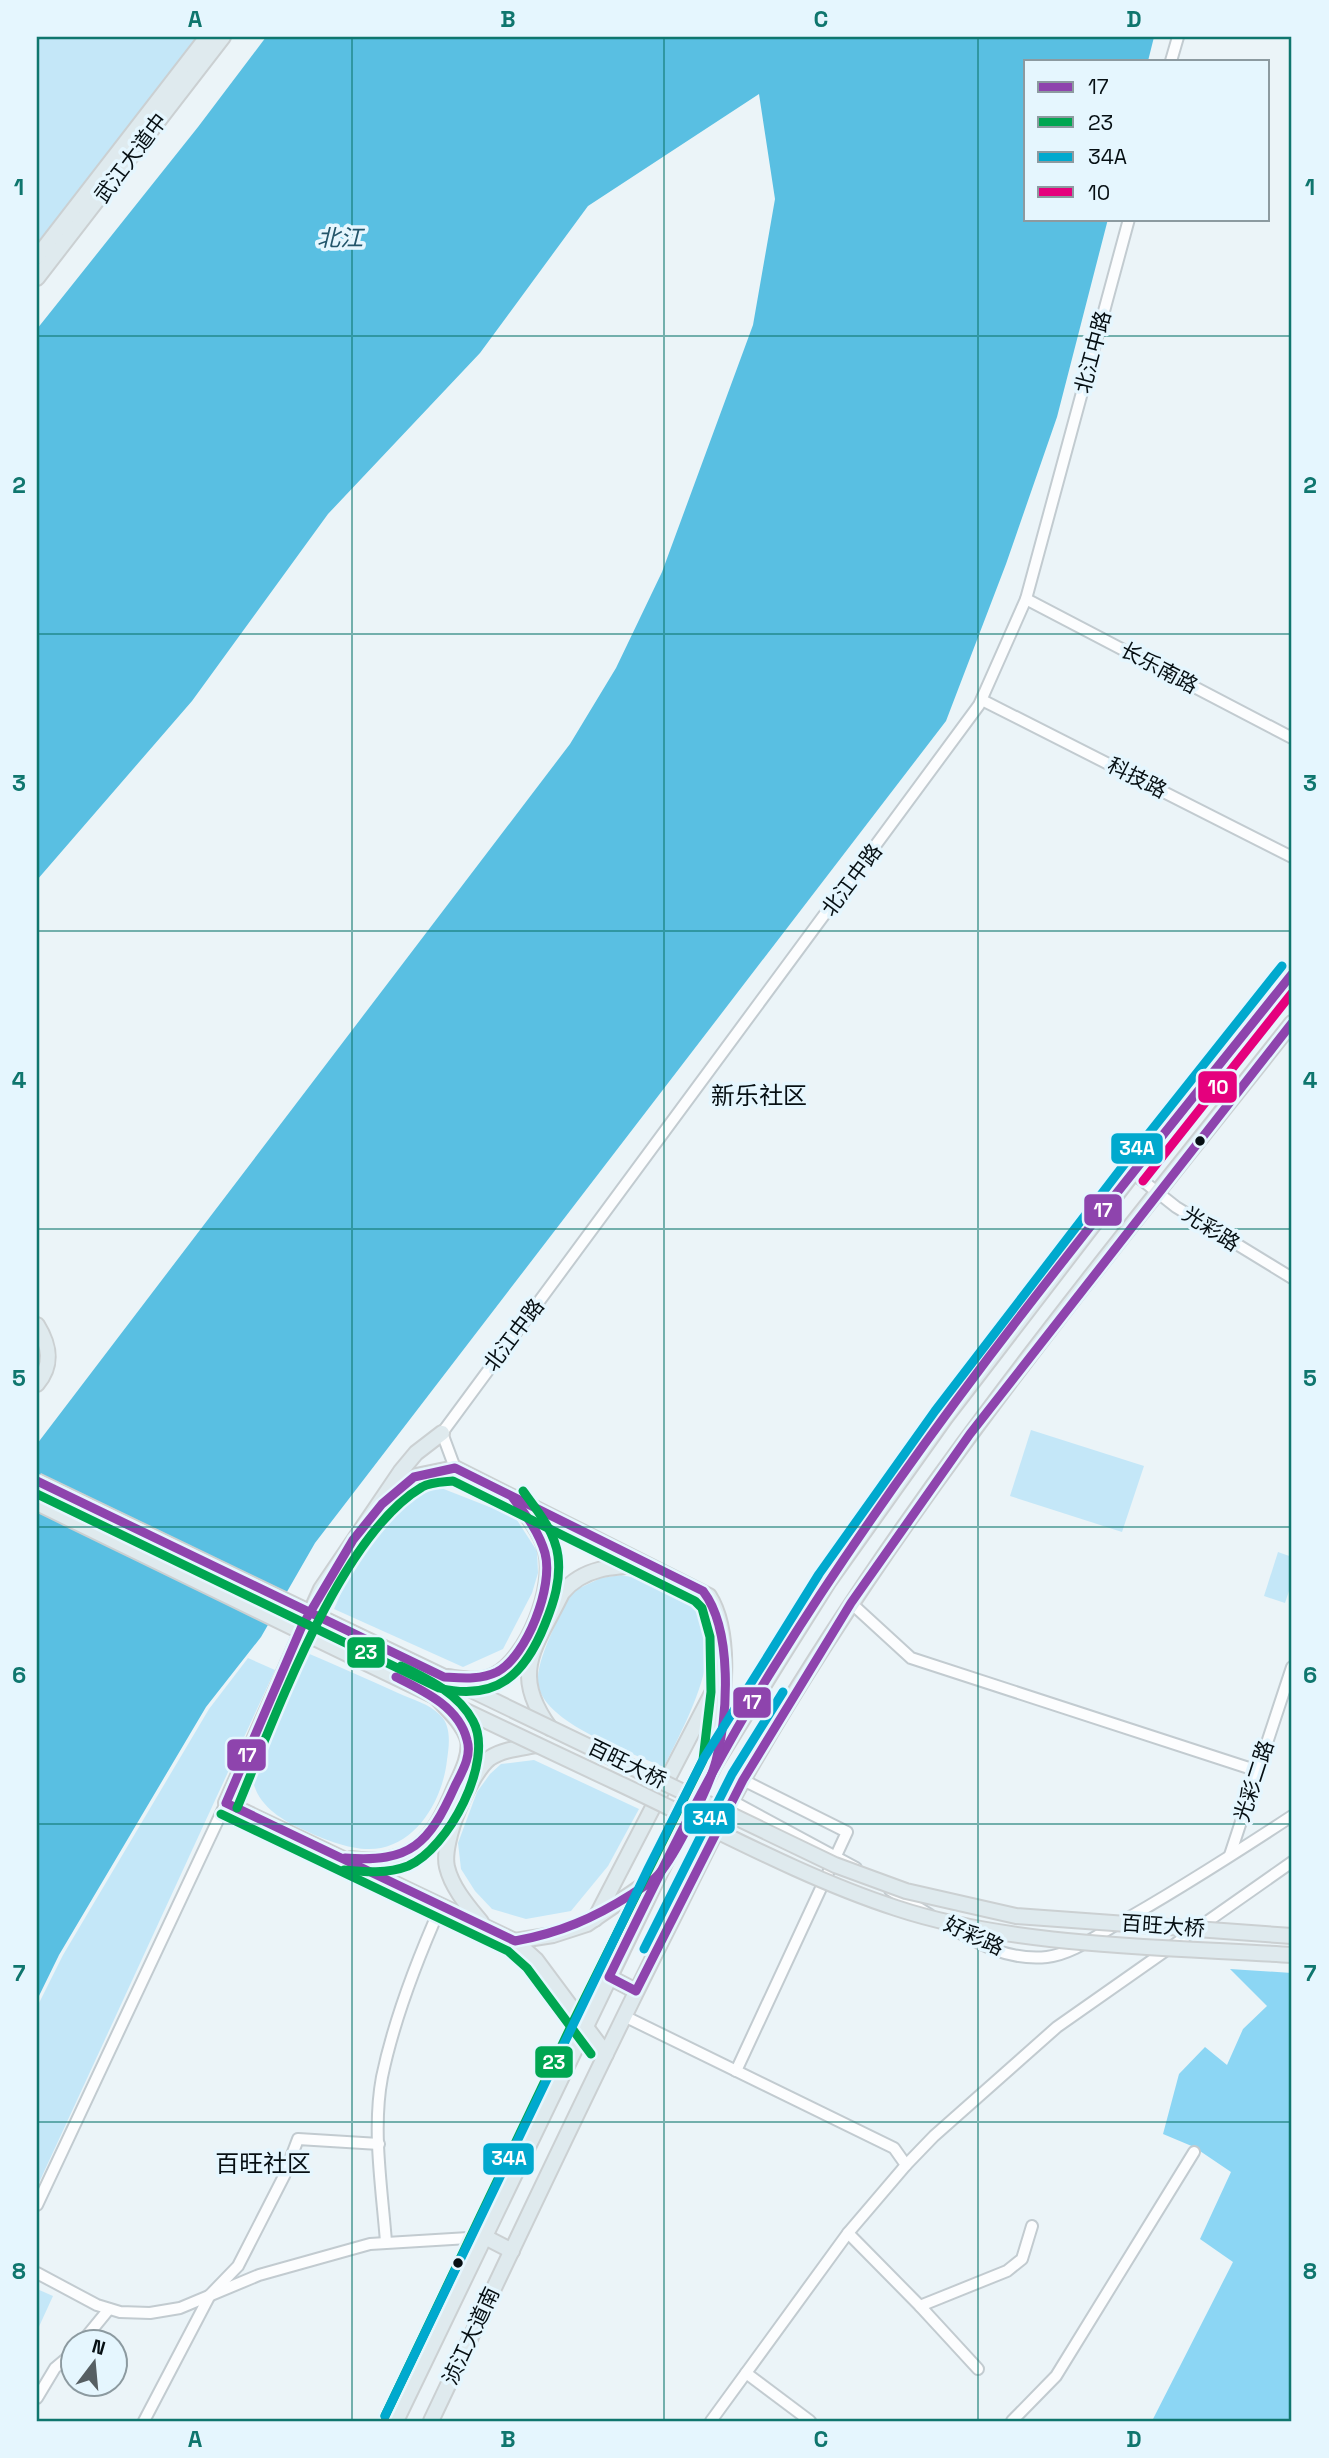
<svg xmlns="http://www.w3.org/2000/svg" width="1329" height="2458" font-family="'Space Grotesk','Noto Sans SC',sans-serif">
  <rect width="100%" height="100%" fill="#ebf4f8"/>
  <g fill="#c4e7f8">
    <polygon points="37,37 197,37 39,241 37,240"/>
    <polygon points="1031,1430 1144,1466 1122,1532 1010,1496"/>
    <polygon points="431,1484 515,1517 537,1551 538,1573 532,1593 503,1649 463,1667 334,1609 354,1563 403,1496"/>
    <polygon points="1278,1552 1292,1557 1292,1582 1285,1603 1264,1596"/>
    <path d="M621 1575C753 1596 705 1685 664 1767 632 1753 542 1723 538 1683 536 1658 561 1615 571 1592L601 1578Z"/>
    <path d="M305 1652C336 1665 367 1679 398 1693 411 1699 430 1704 440 1715 452 1726 449 1746 447 1760 443 1797 420 1840 381 1848 357 1853 325 1840 304 1830 284 1821 261 1808 254 1785 248 1761 293 1676 305 1652Z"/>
    <polygon points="248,1658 275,1670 37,2187 37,2007 63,1955 209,1709"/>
    <polygon points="534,1760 639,1809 608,1866 571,1911 526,1919 492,1909 475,1891 461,1869 458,1843 477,1792 490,1774 501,1764"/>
    <polygon points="37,2289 53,2296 37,2331"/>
  </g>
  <polygon fill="#8cd6f4" points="1230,1969 1292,1973 1292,2421 1152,2421 1233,2262 1200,2239 1231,2172 1194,2147 1163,2134 1179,2074 1205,2047 1227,2065 1243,2029 1267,2006"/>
  <polygon fill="#59bfe2" points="266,37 1154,37 1148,61 1026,61 1026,219 1108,219 1057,417 1006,564 946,721 315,1543 261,1637 206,1707 59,1955 37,2000 37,1444 570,744 616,668 662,572 753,325 775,199 759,94 588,206 480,353 328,514 192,701 37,880 37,329 198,127"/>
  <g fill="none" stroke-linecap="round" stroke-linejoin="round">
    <g stroke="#c2cbd0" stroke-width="14">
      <g id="minor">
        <polyline points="1171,61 1178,37"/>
        <polyline points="1026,599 1292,738"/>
        <polyline points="982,700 1292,857"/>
        <polyline points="1133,1173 1176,1207 1292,1278"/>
        <polyline points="455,1468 442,1433 979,705 1026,599 1129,219"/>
        <polyline points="851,1603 911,1658 1258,1771"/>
        <polyline points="732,1801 856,1868"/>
        <polyline points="1230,1855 1292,1667"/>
        <polyline points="890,1890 930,1915"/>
        <path d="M947 1925C976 1944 1010 1961 1047 1957 1071 1954 1093 1938 1114 1926 1175 1892 1234 1854 1292 1816"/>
        <polyline points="624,2016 894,2148 906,2165 848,2233 711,2421"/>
        <polyline points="736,2071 847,1832 743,1780"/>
        <polyline points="906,2165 934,2136 1057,2027 1292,1862"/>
        <polyline points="37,2205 226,1803"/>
        <polyline points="848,2233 920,2306 1007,2271 1022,2259 1032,2226"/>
        <path d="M386 2242C382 2189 372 2130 382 2077 394 2019 417 1960 441 1906"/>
        <polyline points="37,2273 97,2305 120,2312 150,2313 180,2308 259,2275 370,2244 485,2237"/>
        <polyline points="920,2306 978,2369"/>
        <polyline points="82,2342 109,2309"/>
        <polyline points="746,2373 810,2421"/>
        <polyline points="37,2398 55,2368 74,2352"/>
        <polyline points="144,2421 210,2295 238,2266 284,2176 298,2139 379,2144"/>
        <polyline points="1012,2421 1056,2376 1194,2152"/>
      </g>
    </g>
    <g stroke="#cbd0d2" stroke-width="18">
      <g id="major">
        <polyline points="37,257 207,37"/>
        <polyline points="37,278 223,37"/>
        <path d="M37 1325C50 1346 53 1365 37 1384"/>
        <polyline points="442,1433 416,1453 401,1471 321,1589 226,1803 515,1941 536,1960 606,2054"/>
        <path d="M390 1499 416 1476 455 1468 709 1596C735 1637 721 1713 716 1759"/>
        <path d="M447 1677C463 1679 480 1683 495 1675 528 1657 555 1587 546 1551 541 1532 528 1516 515 1501"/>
        <path d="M550 1728C509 1672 536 1647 562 1593 583 1567 614 1566 646 1565"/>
        <path d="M351 1859C413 1867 433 1841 455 1787 461 1774 471 1755 468 1740 463 1723 447 1709 436 1697"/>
        <polyline points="595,1919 721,1676"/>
        <path d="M481 1922C468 1906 452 1888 447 1867 441 1842 470 1773 490 1758 504 1749 522 1748 537 1745"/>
        <polyline points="515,1941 553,1935 587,1924 657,1876"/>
        <polyline points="609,1977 636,1991"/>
        <polyline points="485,2237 512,2251"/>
        <polyline points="396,2421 659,1875 715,1764 778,1662 829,1581 945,1418 1133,1173 1292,974"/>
        <path d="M431 2421C509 2257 586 2091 668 1928 693 1879 716 1828 743 1780 897 1508 1099 1267 1292 1023"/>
      </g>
    </g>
    <use href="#minor" stroke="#fcfdfe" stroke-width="10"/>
    <use href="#major" stroke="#dfeaee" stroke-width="14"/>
    <g stroke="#cbd0d2" stroke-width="18" stroke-linecap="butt">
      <g id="major-bridge">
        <polyline points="37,1481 835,1865 906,1891 1016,1916 1292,1936"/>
        <path d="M37 1503C230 1597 423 1692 618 1783 706 1824 803 1878 896 1908 1013 1947 1168 1947 1292 1955"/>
      </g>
    </g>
    <use href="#major-bridge" stroke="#dfeaee" stroke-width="14"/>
    <g stroke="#e5f6fe" stroke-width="14">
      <g id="bus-1">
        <path d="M1292 974C1114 1197 930 1417 779 1659 714 1761 662 1869 609 1977L636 1991 743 1780 851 1603 970 1434 1292 1023"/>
        <path d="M455 1468 703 1591C733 1630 728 1715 716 1761 709 1787 676 1855 658 1875 651 1883 641 1888 632 1894 594 1918 560 1933 515 1941L226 1803 302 1626 353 1540 382 1504 414 1477Z"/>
        <path d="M37 1481 444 1677C462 1678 480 1680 497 1672 527 1656 554 1586 545 1553 539 1532 526 1515 513 1498"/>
        <path d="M345 1858C411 1863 429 1844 455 1786 462 1772 472 1756 467 1740 459 1707 424 1691 396 1677"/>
      </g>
    </g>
    <g stroke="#e5f6fe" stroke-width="14">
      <g id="bus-2">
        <path d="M37 1494 439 1688C497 1702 525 1674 545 1624 554 1602 561 1580 558 1556 555 1532 537 1510 523 1491"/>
        <path d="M237 1808C274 1720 339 1536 422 1487 430 1482 443 1482 453 1481L695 1601 702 1608 710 1637 711 1692 703 1760 573 2022 385 2416"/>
        <polyline points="221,1814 508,1951 527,1968 591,2054"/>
        <path d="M344 1870C365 1872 387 1874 408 1866 448 1849 495 1761 473 1721 458 1693 428 1679 401 1666"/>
      </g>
    </g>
    <g stroke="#e5f6fe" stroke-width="14">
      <g id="bus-3">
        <polyline points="644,1949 732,1774 783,1692"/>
        <polyline points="385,2416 648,1869 704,1758 768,1656 819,1574 935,1411 1123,1166 1282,966"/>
      </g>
    </g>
    <g stroke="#e5f6fe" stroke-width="14">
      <polyline id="bus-4" points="1143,1181 1292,993"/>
    </g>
    <use href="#bus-1" stroke="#8e44ad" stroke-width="9"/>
    <use href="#bus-2" stroke="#00a651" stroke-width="9"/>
    <use href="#bus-3" stroke="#00a9ce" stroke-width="9"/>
    <use href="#bus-4" stroke="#e5007d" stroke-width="9"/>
  </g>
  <path fill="none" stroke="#0f766e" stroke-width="2" stroke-opacity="0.55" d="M352 37V2421M664 37V2421M978 37V2421M37 336H1292M37 634H1292M37 931H1292M37 1229H1292M37 1527H1292M37 1824H1292M37 2122H1292"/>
  <g fill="#060f13" stroke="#e5f6fe" stroke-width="2.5">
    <circle cx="1200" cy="1141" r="6"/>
    <circle cx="458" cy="2263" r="6"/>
  </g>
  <g text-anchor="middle" stroke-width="7" stroke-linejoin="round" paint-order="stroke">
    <g font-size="21" fill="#060f13" stroke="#e5f6fe">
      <text transform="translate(131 158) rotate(-53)" y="7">武江大道中</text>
      <text transform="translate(1093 352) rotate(-75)" y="7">北江中路</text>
      <text transform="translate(1159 668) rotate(28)" y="7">长乐南路</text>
      <text transform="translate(1137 778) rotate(27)" y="7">科技路</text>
      <text transform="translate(852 880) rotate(-53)" y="7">北江中路</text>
      <text transform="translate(1211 1229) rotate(33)" y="7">光彩路</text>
      <text transform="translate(514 1335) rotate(-53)" y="7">北江中路</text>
      <text transform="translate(627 1764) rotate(26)" y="7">百旺大桥</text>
      <text transform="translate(1254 1781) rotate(-72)" y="7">光彩二路</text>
      <text transform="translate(1163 1926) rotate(4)" y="7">百旺大桥</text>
      <text transform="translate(974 1936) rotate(25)" y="7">好彩路</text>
      <text transform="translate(471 2336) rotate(-65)" y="7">浈江大道南</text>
    </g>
    <g font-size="23" font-style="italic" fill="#23556a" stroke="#e5f6fe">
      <text x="340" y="246">北江</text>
    </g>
    <g font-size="24" fill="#060f13" stroke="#e5f6fe">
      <text x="759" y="1104">新乐社区</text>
      <text x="263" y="2172">百旺社区</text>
    </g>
  </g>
  <g stroke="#e5f6fe" stroke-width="2.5">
    <rect x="1197" y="1070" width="41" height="34" rx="7" fill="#e5007d"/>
    <rect x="1110" y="1132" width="54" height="33" rx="7" fill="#00a9ce"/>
    <rect x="1083" y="1193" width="40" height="34" rx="7" fill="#8e44ad"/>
    <rect x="346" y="1636" width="40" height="33" rx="7" fill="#00a651"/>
    <rect x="732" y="1686" width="40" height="33" rx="7" fill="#8e44ad"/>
    <rect x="226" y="1738" width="41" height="34" rx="7" fill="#8e44ad"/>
    <rect x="683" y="1802" width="53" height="33" rx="7" fill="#00a9ce"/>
    <rect x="534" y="2045" width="40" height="34" rx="7" fill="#00a651"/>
    <rect x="482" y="2142" width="53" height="34" rx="7" fill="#00a9ce"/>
  </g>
  <g font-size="19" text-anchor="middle" font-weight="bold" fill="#fff">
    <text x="1218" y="1094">10</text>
    <text x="1137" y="1155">34A</text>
    <text x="1103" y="1217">17</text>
    <text x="366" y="1659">23</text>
    <text x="752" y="1709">17</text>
    <text x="247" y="1762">17</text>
    <text x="710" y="1825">34A</text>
    <text x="554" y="2069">23</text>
    <text x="509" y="2165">34A</text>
  </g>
  <rect width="1329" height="2458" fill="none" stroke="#e5f6fe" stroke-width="77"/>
  <rect x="1024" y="60" width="245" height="161" fill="#e5f6fe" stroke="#8c9aa0" stroke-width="2"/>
  <rect x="1038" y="82" width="35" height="10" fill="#8e44ad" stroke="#8c9aa0" stroke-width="2"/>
  <text x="1088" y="94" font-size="21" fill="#060f13">17</text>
  <rect x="1038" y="117" width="35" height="10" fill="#00a651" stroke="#8c9aa0" stroke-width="2"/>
  <text x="1088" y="130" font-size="21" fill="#060f13">23</text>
  <rect x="1038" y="152" width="35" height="10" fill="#00a9ce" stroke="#8c9aa0" stroke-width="2"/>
  <text x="1088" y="164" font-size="21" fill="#060f13">34A</text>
  <rect x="1038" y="187" width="35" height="10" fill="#e5007d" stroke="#8c9aa0" stroke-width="2"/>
  <text x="1088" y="200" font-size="21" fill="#060f13">10</text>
  <g transform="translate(94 2363) rotate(16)"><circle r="33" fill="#e5f6fe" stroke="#8c9aa0" stroke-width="2"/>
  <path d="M0-5L12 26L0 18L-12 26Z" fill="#565f63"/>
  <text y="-10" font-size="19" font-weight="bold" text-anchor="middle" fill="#060f13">N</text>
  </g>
  <rect x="38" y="38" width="1252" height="2382" fill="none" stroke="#0f766e" stroke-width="2.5"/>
  <g font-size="23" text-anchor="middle" font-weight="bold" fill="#0f766e">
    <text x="195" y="27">A</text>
    <text x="508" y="27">B</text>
    <text x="821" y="27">C</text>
    <text x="1134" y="27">D</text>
    <text x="19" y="195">1</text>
    <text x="1310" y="195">1</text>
    <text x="19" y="493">2</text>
    <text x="1310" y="493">2</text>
    <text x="19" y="791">3</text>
    <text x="1310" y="791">3</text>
    <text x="19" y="1088">4</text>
    <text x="1310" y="1088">4</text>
    <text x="19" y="1386">5</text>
    <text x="1310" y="1386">5</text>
    <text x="19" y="1683">6</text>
    <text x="1310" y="1683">6</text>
    <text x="19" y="1981">7</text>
    <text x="1310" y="1981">7</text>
    <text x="19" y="2279">8</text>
    <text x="1310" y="2279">8</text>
    <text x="195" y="2447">A</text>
    <text x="508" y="2447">B</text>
    <text x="821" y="2447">C</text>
    <text x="1134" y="2447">D</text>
  </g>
</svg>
